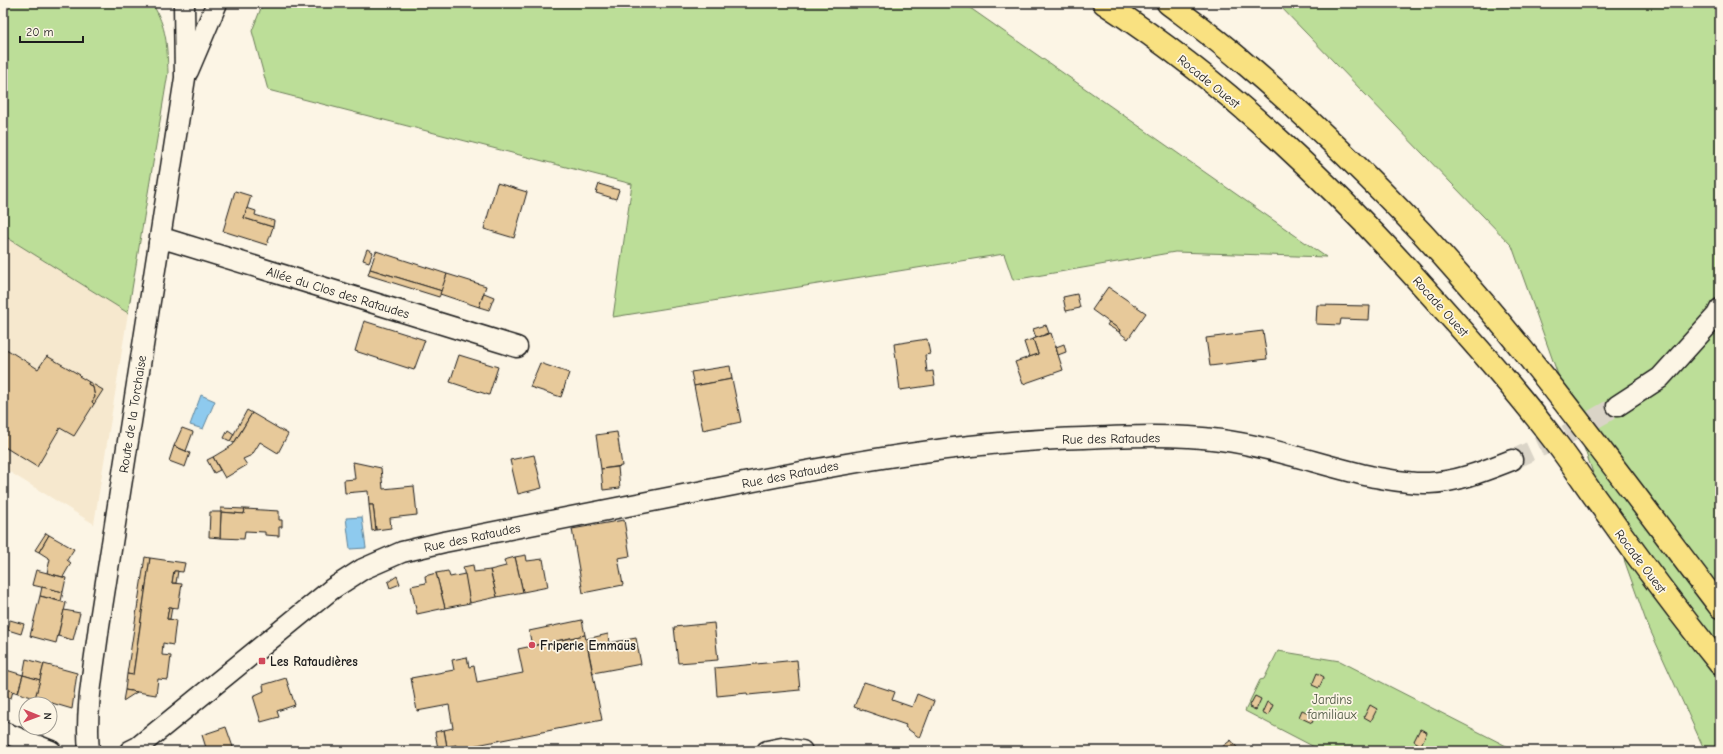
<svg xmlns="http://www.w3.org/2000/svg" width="1723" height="754" font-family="'Comic Neue',sans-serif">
  <rect width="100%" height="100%" fill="#fcf5e5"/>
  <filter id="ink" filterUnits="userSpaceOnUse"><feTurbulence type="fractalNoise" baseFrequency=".025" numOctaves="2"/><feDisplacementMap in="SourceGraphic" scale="8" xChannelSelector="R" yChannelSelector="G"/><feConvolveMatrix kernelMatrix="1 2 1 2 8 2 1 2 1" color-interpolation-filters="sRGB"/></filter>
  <g filter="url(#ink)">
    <polygon fill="#f6e8ce" points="3,235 128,313 94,524 3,468"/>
    <g fill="#bcde98" stroke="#6c7d5a">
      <path d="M3 3H152C167 28 167 44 168 73L128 313 3 235Z"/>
      <polygon points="263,3 963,3 1326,257 1175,252 1013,280 1004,254 613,317 632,184 268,90 252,31"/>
      <polygon points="1277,3 1720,3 1720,751 1705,751 1646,621 1512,246"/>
      <polygon points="1278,651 1340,661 1516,751 1322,751 1245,711 1260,680 1264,679"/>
    </g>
    <g fill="#8ecaee" stroke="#60849a">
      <polygon points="201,395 215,401 203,429 190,425"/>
      <polygon points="362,517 366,548 350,549 346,518"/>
    </g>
    <g fill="#e7c99a" stroke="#1c1c1c">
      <polygon points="497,183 527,192 514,238 484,229"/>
      <polygon points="599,184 619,190 616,199 596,193"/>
      <polygon points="235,191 251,196 244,218 273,227 267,245 223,231"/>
      <polygon points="247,208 256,211 255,215 274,221 273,227 244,218"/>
      <polygon points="367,249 373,252 369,262 363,260"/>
      <polygon points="376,251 447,274 442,291 370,269"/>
      <polygon points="370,269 442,291 439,297 368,275"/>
      <polygon points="447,274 486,286 479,307 440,294"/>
      <polygon points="1108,287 1146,313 1128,339 1119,332 1120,330 1092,310"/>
      <polygon points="484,293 494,297 489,310 479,307"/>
      <polygon points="1077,294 1080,308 1066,311 1063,297"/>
      <polygon points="1317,305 1370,306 1369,320 1341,319 1340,325 1316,324"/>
      <polygon points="364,321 425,340 414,370 355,351"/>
      <polygon points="1109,322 1120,330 1119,332 1107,325"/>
      <polygon points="1046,325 1049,333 1036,338 1033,329"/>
      <polygon points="1263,331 1267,359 1210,366 1206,338"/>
      <polygon points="1051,333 1063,370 1023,384 1015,362 1038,354 1033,339"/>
      <polygon points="927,339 930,354 925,355 927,372 933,371 935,385 900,390 894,344"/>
      <polygon points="1033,339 1038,354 1029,357 1024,342"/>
      <polygon points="1064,344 1066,352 1058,355 1056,347"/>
      <polygon points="3,347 38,369 47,356 80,375 79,376 89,382 88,384 93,387 95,397 92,402 94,404 74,436 60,428 37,467 3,446"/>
      <polygon points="459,355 498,367 489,395 450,382"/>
      <polygon points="540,363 569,373 561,397 530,387"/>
      <polygon points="730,366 732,379 694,386 691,372"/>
      <polygon points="732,379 741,422 703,430 694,386"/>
      <polygon points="89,382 103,390 94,404 92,402 95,397 93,387 88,384"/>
      <polygon points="247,410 252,413 234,443 230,441"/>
      <polygon points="252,413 288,434 278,453 260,442 252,455 243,459 247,465 225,478 213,457 233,445"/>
      <polygon points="182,428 193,432 186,451 174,446"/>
      <polygon points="228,430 234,434 230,441 224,438"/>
      <polygon points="617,432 622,466 601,469 596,435"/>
      <polygon points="174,446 190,453 185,467 169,461"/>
      <polygon points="534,455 542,488 518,494 510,460"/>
      <polygon points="213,457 220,470 214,473 207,460"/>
      <polygon points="353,462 381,468 383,489 414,486 417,515 390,518 391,528 376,530 373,505 369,505 368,491 345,493 344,480 355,479"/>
      <polygon points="618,467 620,488 603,490 601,469"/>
      <polygon points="369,505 373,505 376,530 372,531"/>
      <polygon points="221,508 245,509 244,514 221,512"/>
      <polygon points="245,509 279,511 279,520 282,520 282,527 279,527 279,536 265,535 265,532 245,531 244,539 220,538 221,512 244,514"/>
      <polygon points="210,512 221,512 220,538 209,537"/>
      <polygon points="624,520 630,556 618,558 623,585 583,593 572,529"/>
      <polygon points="46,533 49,535 39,552 35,550"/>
      <polygon points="49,535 74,549 67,560 71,563 63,577 47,573 50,559 39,552"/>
      <polygon points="526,555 527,561 543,559 548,587 523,592 515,557"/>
      <polygon points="145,557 150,558 133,675 127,674"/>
      <polygon points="515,557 523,592 497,597 490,570 506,566 504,560"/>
      <polygon points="150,558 185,563 183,572 174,571 172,583 182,584 178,608 169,607 167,619 176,620 173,645 163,643 162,655 171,656 168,680 158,679 156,695 125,690 127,674 133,675"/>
      <polygon points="473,565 474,572 490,570 497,597 470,603 463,567"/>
      <polygon points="36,570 66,578 63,592 32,585"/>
      <polygon points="174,571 178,571 176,583 172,583"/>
      <polygon points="448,571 450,577 465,574 470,603 445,608 436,573"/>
      <polygon points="436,573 445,608 417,614 411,586 426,583 425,576"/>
      <polygon points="397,576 400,584 390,588 388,582"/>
      <polygon points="42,587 63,592 61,601 40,596"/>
      <polygon points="40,596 66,603 56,643 30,636"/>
      <polygon points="169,607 172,607 170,619 167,619"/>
      <polygon points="64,610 80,613 73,640 58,636"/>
      <polygon points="10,620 24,624 21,634 8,630"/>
      <polygon points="582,620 585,635 532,646 529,631"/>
      <polygon points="714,623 718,660 678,663 674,627"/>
      <polygon points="608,634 609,643 636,638 641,664 593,673 586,639"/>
      <polygon points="585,635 602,720 457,749 456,745 447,747 444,730 453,728 449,705 417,711 411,678 454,670 452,660 467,657 469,667 474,666 477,682 523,673 518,649"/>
      <polygon points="26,659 44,664 40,680 23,675"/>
      <polygon points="797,660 800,690 748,695 747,693 717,696 715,668"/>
      <polygon points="44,664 77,673 72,709 35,698"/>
      <polygon points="3,669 23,675 18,693 3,688"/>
      <polygon points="1317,673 1324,677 1319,688 1312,685"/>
      <polygon points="23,675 40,680 35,698 18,693"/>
      <polygon points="286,678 295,705 277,711 279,717 261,722 253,696 264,691 263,685"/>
      <polygon points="864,682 895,692 892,700 912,707 917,694 934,701 920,738 905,727 906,725 854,707"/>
      <polygon points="3,688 13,691 11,698 3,695"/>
      <polygon points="125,690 137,692 123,701"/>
      <polygon points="1255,696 1261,699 1256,710 1249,707"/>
      <polygon points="1267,702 1273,705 1268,716 1262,713"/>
      <polygon points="1370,705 1377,709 1371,721 1364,717"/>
      <polygon points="1302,710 1315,716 1312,723 1299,717"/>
      <polygon points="226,727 234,750 207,751 202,735"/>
      <polygon points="28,728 45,728 43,734"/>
      <polygon points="1420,729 1427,732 1421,745 1414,741"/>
      <polygon points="444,730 447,747 438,749 435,732"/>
      <polygon points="1231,740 1239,750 1217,751"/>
    </g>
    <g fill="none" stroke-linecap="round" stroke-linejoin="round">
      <polyline stroke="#dad4c7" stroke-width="20" stroke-dasharray="20 10" stroke-linecap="butt" points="1512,460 1564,436 1617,406"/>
      <g stroke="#1c1c1c" stroke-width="23">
        <g id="minor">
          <polyline points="188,71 217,3"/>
          <polyline points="159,243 169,240 517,347"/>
          <polyline points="1617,406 1660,378 1717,315 1720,309"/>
          <polyline points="3,732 51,751"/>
          <path d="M89 751C85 710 94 667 99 626L185 78 184 3"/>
          <path d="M130 751 138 747 332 589 363 569 402 552 444 542C544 522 644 502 744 483 856 461 969 441 1084 438 1129 436 1176 434 1221 440 1273 447 1323 466 1374 477 1392 480 1410 484 1429 483 1458 482 1486 470 1512 460"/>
          <polyline points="767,751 782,748 802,751"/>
        </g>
      </g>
      <g stroke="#1c1c1c" stroke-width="25">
        <g id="major">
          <path d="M1104 3C1230 85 1340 192 1439 304 1480 350 1520 395 1557 444 1574 466 1588 489 1605 511 1642 563 1680 614 1720 664"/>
          <path d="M1168 3C1193 22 1219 41 1243 62 1306 115 1365 173 1422 233 1530 350 1623 480 1720 607"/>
        </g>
      </g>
      <use href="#minor" stroke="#fcf5e5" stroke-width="20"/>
      <use href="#major" stroke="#f9e181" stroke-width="22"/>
    </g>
  </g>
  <g fill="#d1495b" stroke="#fcf5e5" stroke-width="1.5">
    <circle cx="532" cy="645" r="4"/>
    <rect x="258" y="657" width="8" height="8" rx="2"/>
  </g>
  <g text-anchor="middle" stroke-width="3.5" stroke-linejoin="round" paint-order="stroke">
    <g font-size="13" fill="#1c1c1c" stroke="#fcf5e5">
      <text transform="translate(1209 81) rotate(39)" y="5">Rocade Ouest</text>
      <text transform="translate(338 292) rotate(17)" y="5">Allée du Clos des Rataudes</text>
      <text transform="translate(1441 306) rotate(48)" y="5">Rocade Ouest</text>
      <text transform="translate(132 414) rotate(-81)" y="5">Route de la Torchaise</text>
      <text transform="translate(1111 438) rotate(-1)" y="5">Rue des Rataudes</text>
      <text transform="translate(790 474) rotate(-11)" y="5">Rue des Rataudes</text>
      <text transform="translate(472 537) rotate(-12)" y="5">Rue des Rataudes</text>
      <text transform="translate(1641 561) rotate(53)" y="5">Rocade Ouest</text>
    </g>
    <g font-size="13" font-weight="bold" fill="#1c1c1c" stroke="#fcf5e5" text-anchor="start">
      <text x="540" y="650">Friperie Emmaüs</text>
      <text x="270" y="666">Les Rataudières</text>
    </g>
    <g font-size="13" fill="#4c5641" stroke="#fcf5e5">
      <text x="1332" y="704">Jardins<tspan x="1332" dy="15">familiaux</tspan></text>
    </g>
  </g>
  <rect width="1723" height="754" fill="none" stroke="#fcf5e5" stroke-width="16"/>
  <rect x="8" y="8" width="1707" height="738" fill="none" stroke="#1c1c1c" stroke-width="1.5" filter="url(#ink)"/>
  <g transform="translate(38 716) rotate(91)"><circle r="19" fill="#fcf5e5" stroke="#a29e95"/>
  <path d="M0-3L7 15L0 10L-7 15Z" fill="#d1495b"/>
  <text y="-6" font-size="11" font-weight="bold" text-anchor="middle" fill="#1c1c1c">N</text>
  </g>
  <path d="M20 36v6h63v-6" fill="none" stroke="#1c1c1c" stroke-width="2"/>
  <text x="26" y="36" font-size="12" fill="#1c1c1c" stroke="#fcf5e5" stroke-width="3" paint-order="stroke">20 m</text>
</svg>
